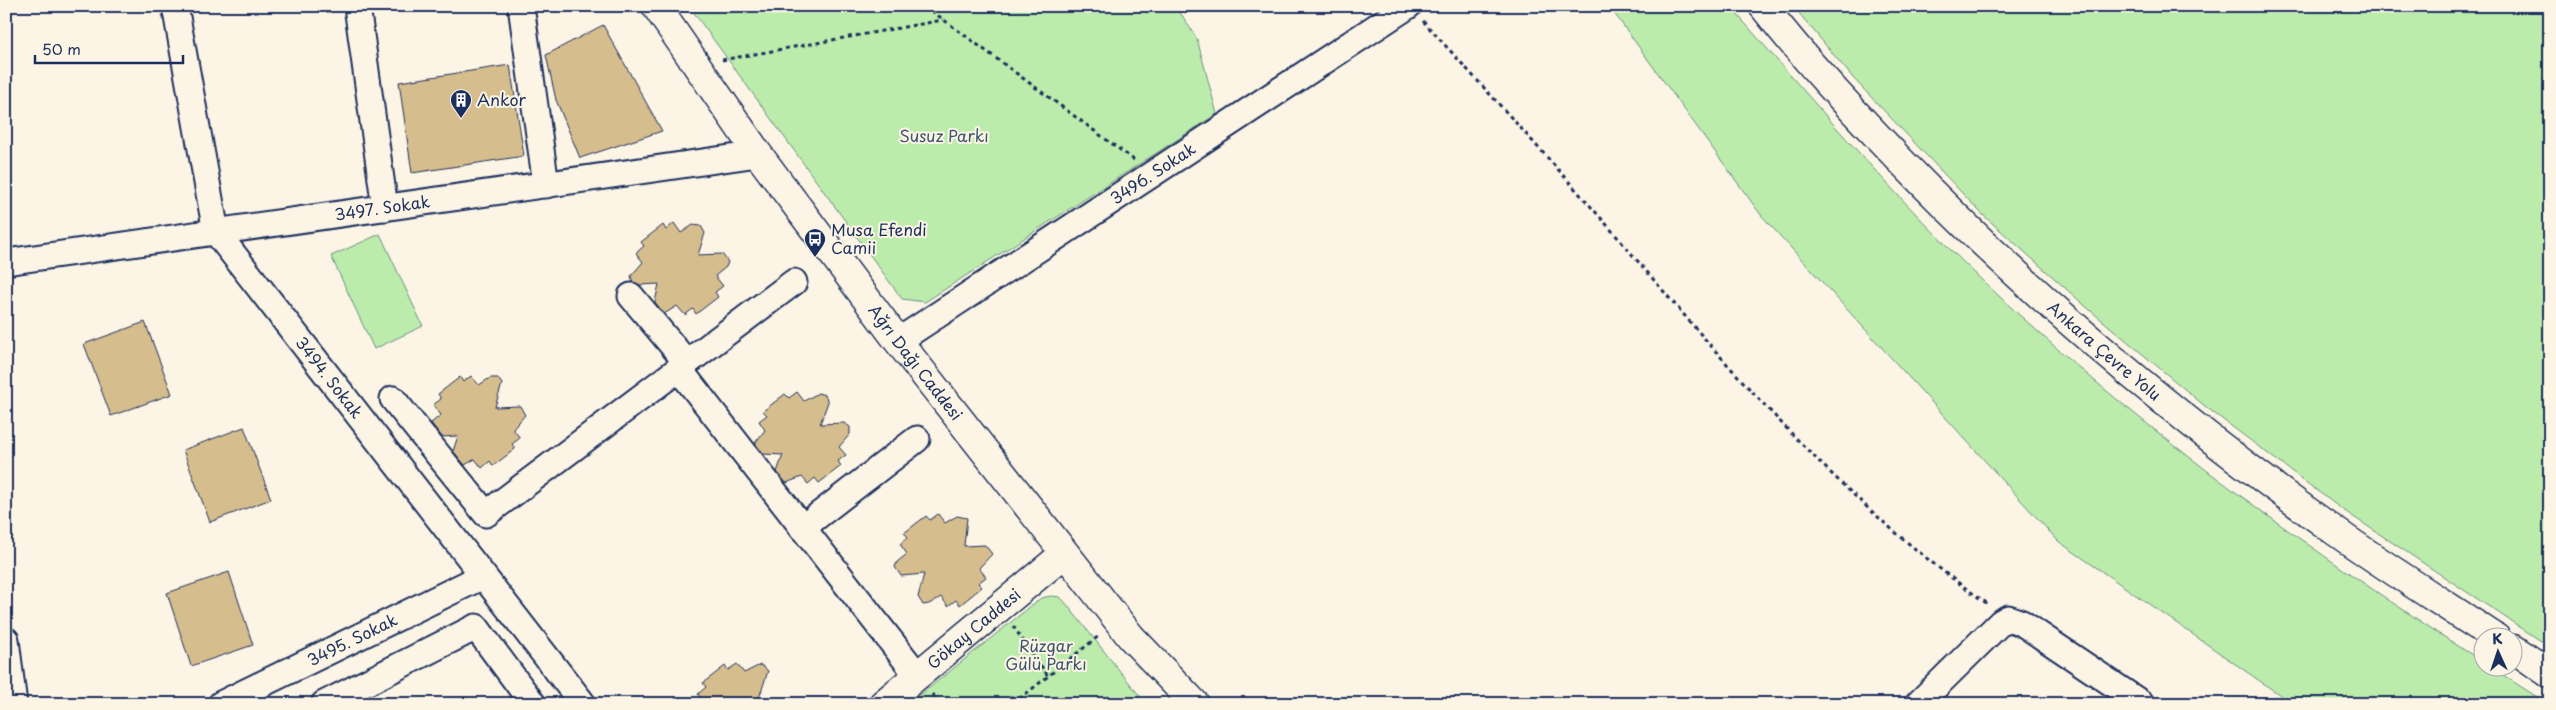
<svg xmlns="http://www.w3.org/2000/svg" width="2556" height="710" font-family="'Playpen Sans',sans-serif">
  <rect width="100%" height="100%" fill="#fcf5e5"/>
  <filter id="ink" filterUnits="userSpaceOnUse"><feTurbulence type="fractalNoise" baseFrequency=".02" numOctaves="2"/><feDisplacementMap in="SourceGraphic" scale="10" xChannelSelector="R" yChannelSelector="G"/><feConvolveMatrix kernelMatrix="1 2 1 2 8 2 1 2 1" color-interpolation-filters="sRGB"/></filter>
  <g filter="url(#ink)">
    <g fill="#bbecab" stroke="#6b8e84">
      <polygon points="689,6 1176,6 1197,39 1217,114 925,302 902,299"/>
      <path d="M1609 6H1730C1803 90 1875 174 1954 253 2112 409 2296 542 2483 662L2484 668H2492L2548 704H2293L2058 541 1761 215Z"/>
      <polygon points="1793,6 2550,6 2550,647 2340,508 2206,407 2091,311 1982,214 1853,78"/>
      <polygon points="380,234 423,326 374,349 331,256"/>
      <polygon points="1051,596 1060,597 1064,601 1143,700 1139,704 909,704 1041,598"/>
    </g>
    <g fill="#d6bd8d" stroke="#1b2f5e">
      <polygon points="603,25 662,131 580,158 556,100 546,55"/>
      <polygon points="510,65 524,156 412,173 399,82"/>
      <polygon points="674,223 681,233 693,225 701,226 705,233 698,255 722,254 728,262 726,267 715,276 723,286 715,292 718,297 696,314 693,309 685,315 677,306 664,314 655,302 659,284 639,285 633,282 631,276 643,262 636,253 644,246 641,242 663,225 666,230"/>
      <polygon points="145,322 172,394 111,416 84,344"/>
      <polygon points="471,376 479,385 490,378 498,378 502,384 495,407 520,406 525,415 513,429 520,438 512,444 515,449 493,466 490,461 482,468 475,459 465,465 453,451 458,436 442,437 431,423 441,415 433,405 441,399 438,394 460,377 463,382"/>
      <polygon points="797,392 804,401 818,393 825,395 828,402 820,424 844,423 850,427 850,434 839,447 846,455 838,461 841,466 819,483 815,478 808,484 802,477 786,483 777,472 783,455 763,454 755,443 765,430 759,421 767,415 763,411 785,394 789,398"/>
      <polygon points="244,427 271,499 210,522 183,450"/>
      <polygon points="938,514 945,523 957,516 967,518 964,546 985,545 992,554 979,568 986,577 978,583 982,587 960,605 956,600 948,606 941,597 929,604 923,605 918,597 924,574 901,576 895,567 897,562 907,554 900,544 908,537 904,533 926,516 930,520"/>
      <polygon points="229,572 253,645 191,666 167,593"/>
      <polygon points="737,664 744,673 758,666 761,665 768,671 757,704 706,704 698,694 706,687 703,683 725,666 728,670"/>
    </g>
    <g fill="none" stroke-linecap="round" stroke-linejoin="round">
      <g stroke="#1b2f5e" stroke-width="29">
        <g id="minor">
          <path id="s1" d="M175 6 216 232 583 704"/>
          <polyline points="357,6 385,208"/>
          <polyline points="521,6 546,185"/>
          <path id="s2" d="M6 262 758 154"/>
          <polyline points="631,296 687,363"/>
          <path id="s3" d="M898 341 1408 6"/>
          <polyline points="679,369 918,676"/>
          <polyline points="393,399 486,514 794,282"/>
          <polyline points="802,528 917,439"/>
          <polyline points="6,640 14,704"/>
          <path id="s4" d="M221 704 483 576"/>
          <polyline points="324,704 476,627 533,704"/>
          <polyline points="1918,704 2001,622 2008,618 2022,623 2141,703"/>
        </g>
      </g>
      <g stroke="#1b2f5e" stroke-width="31">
        <g id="major">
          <path id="s5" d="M656 6 758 154 898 341 1131 637 1195 704"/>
          <path id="s6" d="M883 704 1064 554"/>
        </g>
      </g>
      <g stroke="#1b2f5e" stroke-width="31">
        <g id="highway">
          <path id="s7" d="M1763 6C1805 60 1852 110 1899 159 2029 294 2173 415 2325 524 2380 564 2439 600 2496 638"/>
          <polyline points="2514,649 2550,674"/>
        </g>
      </g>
      <g stroke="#1b2f5e" stroke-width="3" stroke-dasharray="4 4" stroke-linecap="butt">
        <polyline points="925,6 1134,160"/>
        <path d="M1423 21C1485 89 1547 156 1607 225 1723 361 1840 502 1988 604"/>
        <polyline points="722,60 943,20"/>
        <polyline points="1013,626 1048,676"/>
        <polyline points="932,694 940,704"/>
        <polyline points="1013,704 1100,635"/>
      </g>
      <use href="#minor" stroke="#fcf5e5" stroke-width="25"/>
      <use href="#major" stroke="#fcf5e5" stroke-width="28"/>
      <use href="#highway" stroke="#fcf5e5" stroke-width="28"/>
    </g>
  </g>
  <defs>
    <g id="building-pin" transform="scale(1.125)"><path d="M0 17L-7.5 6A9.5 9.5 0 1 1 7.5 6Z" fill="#1b2f5e" stroke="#fcf5e5"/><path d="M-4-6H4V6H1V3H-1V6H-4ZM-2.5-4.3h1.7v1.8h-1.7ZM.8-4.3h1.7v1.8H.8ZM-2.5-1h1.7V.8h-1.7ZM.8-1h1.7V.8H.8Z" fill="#fff"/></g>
    <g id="bus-pin" transform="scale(1.125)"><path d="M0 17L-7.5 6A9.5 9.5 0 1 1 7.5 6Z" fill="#1b2f5e" stroke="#fcf5e5"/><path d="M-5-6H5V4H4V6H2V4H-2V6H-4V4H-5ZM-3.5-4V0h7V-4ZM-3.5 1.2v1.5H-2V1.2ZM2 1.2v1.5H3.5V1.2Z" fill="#fff"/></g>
  </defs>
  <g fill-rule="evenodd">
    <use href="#building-pin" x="461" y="100"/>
    <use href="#bus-pin" x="815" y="239"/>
  </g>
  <g text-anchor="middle" stroke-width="4" stroke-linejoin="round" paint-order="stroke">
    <g font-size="16" fill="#1b2f5e" stroke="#fcf5e5" text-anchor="start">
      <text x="477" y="106">Ankor</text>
      <text x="831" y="236">Musa Efendi<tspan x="831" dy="18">Camii</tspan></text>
    </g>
    <g font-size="16" fill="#3b556d" stroke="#fcf5e5">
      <text x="944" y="142">Susuz Parkı</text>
      <text x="1046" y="652">Rüzgar<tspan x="1046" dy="18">Gülü Parkı</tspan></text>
    </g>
    <g font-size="16" fill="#1b2f5e" stroke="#fcf5e5">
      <text dy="6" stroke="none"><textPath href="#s3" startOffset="305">3496. Sokak</textPath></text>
      <text dy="6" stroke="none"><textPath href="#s2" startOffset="380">3497. Sokak</textPath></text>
      <text dy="6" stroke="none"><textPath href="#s7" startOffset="486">Ankara Çevre Yolu</textPath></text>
      <text dy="6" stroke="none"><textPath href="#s5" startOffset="441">Ağrı Dağı Caddesi</textPath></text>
      <text dy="6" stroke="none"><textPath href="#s1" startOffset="414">3494. Sokak</textPath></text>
      <text dy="6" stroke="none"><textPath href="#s6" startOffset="118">Gökay Caddesi</textPath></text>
      <text dy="6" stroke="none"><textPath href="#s4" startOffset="146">3495. Sokak</textPath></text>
    </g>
  </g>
  <rect width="2556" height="710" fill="none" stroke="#fcf5e5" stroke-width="25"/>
  <rect x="12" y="12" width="2531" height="685" fill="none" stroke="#1b2f5e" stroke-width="2" filter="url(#ink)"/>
  <g transform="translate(2498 652) rotate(357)"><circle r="24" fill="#fcf5e5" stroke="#a2a6af"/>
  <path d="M0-4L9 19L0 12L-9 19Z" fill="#1b2f5e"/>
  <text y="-8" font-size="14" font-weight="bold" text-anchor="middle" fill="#1b2f5e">K</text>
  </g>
  <path d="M35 55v8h148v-8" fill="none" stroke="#1b2f5e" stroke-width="2.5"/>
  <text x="42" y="55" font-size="15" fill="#1b2f5e" stroke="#fcf5e5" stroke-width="4" paint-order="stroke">50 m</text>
</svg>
